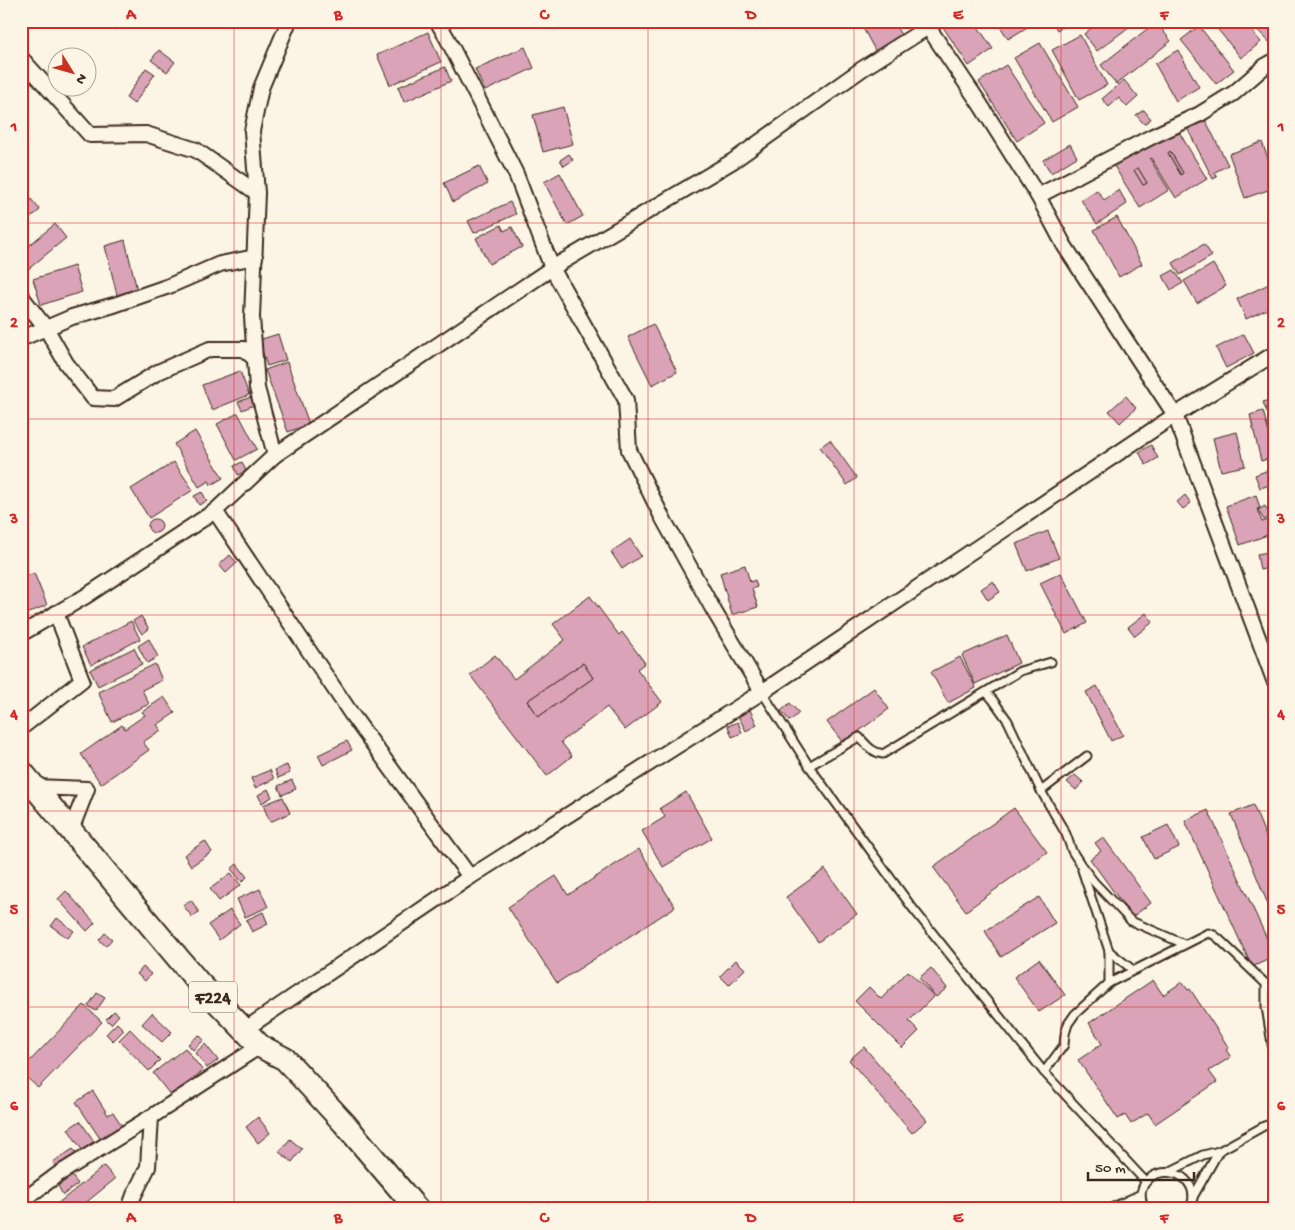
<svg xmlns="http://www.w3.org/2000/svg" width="1295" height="1230" font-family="'Gochi Hand',sans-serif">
  <rect width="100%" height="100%" fill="#fcf5e5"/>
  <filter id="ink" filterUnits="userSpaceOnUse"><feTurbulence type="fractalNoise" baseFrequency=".02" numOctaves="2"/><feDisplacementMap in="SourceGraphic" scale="10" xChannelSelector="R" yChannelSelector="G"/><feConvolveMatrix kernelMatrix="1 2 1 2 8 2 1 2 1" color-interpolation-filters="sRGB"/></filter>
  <g filter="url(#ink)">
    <g fill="#daa3b7" stroke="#3b2a1e" fill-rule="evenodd">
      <polygon points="859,21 893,21 902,37 876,52"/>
      <polygon points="939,21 974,21 993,49 969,66"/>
      <polygon points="997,21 1026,21 1029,26 1008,39"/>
      <polygon points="1052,21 1066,21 1068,24 1057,30"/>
      <polygon points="1100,21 1137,21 1097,51 1084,34"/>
      <polygon points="1211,21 1243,21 1261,42 1241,58"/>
      <polygon points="1249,21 1274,21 1273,46"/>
      <polygon points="1156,22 1171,41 1116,84 1101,65"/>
      <polygon points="1199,26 1234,70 1216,84 1181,40"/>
      <polygon points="428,32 441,62 390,85 377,55"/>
      <polygon points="1080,35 1107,85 1079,100 1052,50"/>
      <polygon points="1040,43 1078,107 1052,122 1014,58"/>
      <polygon points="525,47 534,68 485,91 475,69"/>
      <polygon points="159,50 175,62 167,72 151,60"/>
      <polygon points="1178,50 1199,87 1176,101 1155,64"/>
      <polygon points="1006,65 1044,123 1017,141 979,82"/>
      <polygon points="445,67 451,81 404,102 398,87"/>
      <polygon points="146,68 155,74 134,104 126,98"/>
      <polygon points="1124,80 1138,97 1127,107 1119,98 1109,107 1102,99"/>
      <polygon points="563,107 573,144 543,152 533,115"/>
      <polygon points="1144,110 1151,119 1144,124 1136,115"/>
      <polygon points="1203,115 1228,165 1215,172 1217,177 1213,179 1185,124"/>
      <path d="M1176 127 1207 179 1176 198 1151 158 1150 159 1169 190 1140 208 1114 166ZM1170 151 1183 173 1181 175 1168 153ZM1138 168 1147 183 1143 185 1134 170Z"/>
      <polygon points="1262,142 1274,175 1274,188 1245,198 1229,154"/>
      <polygon points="1070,144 1077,157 1051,173 1043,160"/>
      <polygon points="1170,151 1183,173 1181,175 1168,153"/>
      <polygon points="569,154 573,160 564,166 560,160"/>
      <polygon points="479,166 488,184 453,202 444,183"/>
      <polygon points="1138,168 1147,183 1143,185 1134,170"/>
      <polygon points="560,173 583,216 567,225 544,182"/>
      <polygon points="1097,190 1104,200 1119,190 1127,204 1097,224 1081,200"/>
      <polygon points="26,193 40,210 21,225 21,197"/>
      <polygon points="510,202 516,214 474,233 468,221"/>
      <polygon points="1117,217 1142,264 1119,277 1094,230"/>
      <polygon points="55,224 66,238 26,271 21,265 21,252"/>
      <polygon points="501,225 504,231 512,227 522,247 489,264 476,238"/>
      <polygon points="125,240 137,290 117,295 105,246"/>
      <polygon points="1204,244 1212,256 1180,275 1173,263"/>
      <polygon points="1213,264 1226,286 1197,303 1184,281"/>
      <polygon points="74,266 82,292 41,305 33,279"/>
      <polygon points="1174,270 1183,283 1171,290 1163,276"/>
      <polygon points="1269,284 1274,294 1274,306 1246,319 1237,299"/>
      <polygon points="653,324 677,372 652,385 628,337"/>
      <polygon points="278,334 286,360 267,366 259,340"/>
      <polygon points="1244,334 1254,353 1226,368 1216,348"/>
      <polygon points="287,362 309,424 288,432 265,370"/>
      <polygon points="240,371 249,395 212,410 202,385"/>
      <polygon points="1126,396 1136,408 1120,423 1109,411"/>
      <polygon points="251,397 254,405 242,410 238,402"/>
      <polygon points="1274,398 1274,431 1263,402"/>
      <polygon points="1263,411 1274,452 1274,457 1261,461 1250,415"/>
      <polygon points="238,413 257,449 236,460 217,424"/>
      <polygon points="195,431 223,478 211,485 209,481 199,487 174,444"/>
      <polygon points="1237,432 1245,466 1221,471 1213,438"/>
      <polygon points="830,440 857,478 847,485 820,447"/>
      <polygon points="1151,445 1158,458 1146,465 1139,452"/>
      <polygon points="174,462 193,490 149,518 131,489"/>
      <polygon points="242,462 246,471 238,475 234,466"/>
      <polygon points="1274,468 1274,484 1260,488 1255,475"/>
      <polygon points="202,492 207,501 199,505 194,496"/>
      <polygon points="1185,495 1191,503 1183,509 1177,502"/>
      <polygon points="1256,495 1260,508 1257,509 1262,522 1268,520 1273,533 1240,545 1226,506"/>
      <polygon points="1265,506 1271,516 1264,520 1258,510"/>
      <circle cx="155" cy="526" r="7"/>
      <polygon points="1048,531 1059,558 1027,571 1016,544"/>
      <polygon points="630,539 641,556 622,569 611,552"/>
      <polygon points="1274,551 1274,567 1260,570 1257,554"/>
      <polygon points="230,555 237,563 226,573 219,565"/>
      <polygon points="745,565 750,582 755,580 757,587 752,589 758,607 732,615 720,573"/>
      <polygon points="34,573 47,605 21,616 21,578"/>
      <polygon points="1061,573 1087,623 1066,634 1040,583"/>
      <polygon points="993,581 1000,592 988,600 981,589"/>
      <path d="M590 596 619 635 622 632 645 663 637 669 662 702 625 730 607 707 561 742 572 756 547 776 470 675 495 655 514 679 565 640 553 624ZM583 663 593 678 538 717 527 701Z"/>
      <polygon points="1146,613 1153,622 1135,636 1128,627"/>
      <polygon points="141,616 149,629 142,634 133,621"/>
      <polygon points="131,621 140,639 91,665 82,647"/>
      <polygon points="1007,635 1019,663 975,684 962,655"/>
      <polygon points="1274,637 1274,662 1266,639"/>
      <polygon points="149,639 158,657 147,663 138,646"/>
      <polygon points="134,648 142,664 98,686 90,670"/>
      <polygon points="960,657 976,688 948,703 931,672"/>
      <polygon points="583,663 593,678 538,717 527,701"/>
      <polygon points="155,664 162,680 142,690 149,704 112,722 98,692"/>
      <polygon points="1097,686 1123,735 1111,741 1086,692"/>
      <polygon points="874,688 889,709 843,743 827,722"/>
      <polygon points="164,697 175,713 157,725 161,730 143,742 149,750 101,784 81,754 122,725 125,729 145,715 142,712"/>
      <polygon points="790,703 799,713 790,721 781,711"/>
      <polygon points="750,710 757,725 746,731 738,716"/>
      <polygon points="738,722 742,733 732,737 728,726"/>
      <polygon points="347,741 352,750 323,765 318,755"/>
      <polygon points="287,765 290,773 278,778 275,770"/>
      <polygon points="270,770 274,779 255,788 251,778"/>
      <polygon points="1075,775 1083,782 1076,790 1067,782"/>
      <polygon points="292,780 296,789 282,795 278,786"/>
      <polygon points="268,789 272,797 262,803 258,795"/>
      <polygon points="686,792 712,838 663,867 642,831 665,817 660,808"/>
      <polygon points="283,797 290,813 270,822 263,805"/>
      <polygon points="1253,805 1274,856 1274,919 1231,814"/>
      <polygon points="1014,808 1047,852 966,911 933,867"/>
      <polygon points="1208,810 1274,954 1274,957 1252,967 1185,821"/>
      <polygon points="1168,825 1179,847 1154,859 1143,837"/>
      <polygon points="1103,837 1151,903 1132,917 1090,859 1101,851 1095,843"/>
      <polygon points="205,841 212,852 191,866 184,855"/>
      <polygon points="639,849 675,907 557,983 508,907 556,876 568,895"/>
      <polygon points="237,864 247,877 242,882 231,869"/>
      <polygon points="825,869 857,914 818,942 786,897"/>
      <polygon points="231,873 241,885 219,901 210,889"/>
      <polygon points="260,889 268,907 245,917 237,899"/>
      <polygon points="66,891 95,923 87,931 58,899"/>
      <polygon points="1039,897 1055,923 1001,957 985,931"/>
      <polygon points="191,900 199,912 192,917 183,905"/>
      <polygon points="230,910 240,924 219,940 208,925"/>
      <polygon points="263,912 268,924 252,932 246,920"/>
      <polygon points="57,918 74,931 68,938 51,926"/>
      <polygon points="105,933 112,939 106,946 99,940"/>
      <polygon points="1039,959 1065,995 1039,1012 1014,977"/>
      <polygon points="736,960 745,969 729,985 720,976"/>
      <polygon points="143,967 151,974 145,981 137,974"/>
      <polygon points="931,968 947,988 936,997 919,978"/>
      <polygon points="908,971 934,996 909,1021 919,1031 902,1048 855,1001 869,987 881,999"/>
      <polygon points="1153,980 1163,995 1182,982 1188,990 1190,989 1229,1048 1226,1050 1231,1057 1209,1071 1217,1082 1155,1124 1148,1113 1131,1124 1125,1115 1118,1119 1078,1060 1102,1044 1089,1023"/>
      <polygon points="97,993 105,998 96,1011 88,1006"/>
      <polygon points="84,1005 102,1022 38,1088 21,1072 21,1070"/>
      <polygon points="114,1011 119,1015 111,1024 106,1019"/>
      <polygon points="152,1013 172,1032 162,1042 142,1024"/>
      <polygon points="117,1023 124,1030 113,1041 106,1034"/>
      <polygon points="130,1029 160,1060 149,1071 119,1040"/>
      <polygon points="199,1035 204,1040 193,1050 188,1044"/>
      <polygon points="205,1044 218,1060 207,1068 195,1053"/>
      <polygon points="864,1047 927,1120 912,1133 849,1060"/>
      <polygon points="185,1048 203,1071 171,1096 153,1073"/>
      <polygon points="93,1091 108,1115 113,1112 122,1126 101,1140 76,1102"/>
      <polygon points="258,1117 270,1133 258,1143 246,1127"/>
      <polygon points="80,1121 94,1141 82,1150 68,1129"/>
      <polygon points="290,1139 302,1149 292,1162 279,1152"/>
      <polygon points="73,1149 78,1157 58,1170 53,1162"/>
      <polygon points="104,1166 115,1179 78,1209 51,1209"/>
      <polygon points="72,1176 78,1184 63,1195 58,1186"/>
    </g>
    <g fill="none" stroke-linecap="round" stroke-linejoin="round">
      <g stroke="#3b2a1e" stroke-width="11">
        <g id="lane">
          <polyline points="762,692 809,766 911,906 1044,1072 1146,1182"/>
          <polyline points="986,692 993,700 1008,721 1041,791 1066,834 1072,851 1081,865 1094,882 1131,921 1184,944"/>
          <path d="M809 766 859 737C867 745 871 752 883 754L1020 671 1051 662"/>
          <polyline points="1041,791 1087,756"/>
          <polyline points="1082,870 1109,951 1109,983"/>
          <polyline points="1109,951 1133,970"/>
          <polyline points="1044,1072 1064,1045 1065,1034 1068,1024 1075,1014 1109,983 1208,933 1214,935 1219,939 1266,984 1266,1007 1274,1056"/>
          <polyline points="1169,1172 1203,1155 1219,1151 1264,1126 1274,1123"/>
          <polyline points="1193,1197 1219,1151"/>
          <polyline points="1109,1209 1141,1194"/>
          <path d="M1143 1209C1143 1204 1141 1198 1141 1193 1147 1163 1192 1167 1193 1197 1193 1201 1191 1205 1190 1209"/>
        </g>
      </g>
      <g stroke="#3b2a1e" stroke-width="18">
        <g id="street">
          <polyline points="437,21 447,38 516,174 552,268 626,400 629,450 661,515 714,611 762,692"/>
          <polyline points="924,21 980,104 1038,196 1064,245 1129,345 1175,415 1274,680"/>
          <polyline points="21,58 90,135 146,134 196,150 257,193"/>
          <polyline points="1038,196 1153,136 1200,114 1234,93 1265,66 1274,61"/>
          <polyline points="21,296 46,328 66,363 93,398 114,399 158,372 210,349 244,349 255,359"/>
          <polyline points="21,337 25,337 72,317 114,305 169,286 220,264 255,257"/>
          <polyline points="275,455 257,388 252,317 257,193 252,131 261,88 289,21"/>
          <polyline points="21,634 86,596 215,511"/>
          <polyline points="21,728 82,680 56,613"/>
          <polyline points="35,787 87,789 71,830"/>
          <polyline points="470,877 352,715 215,511 275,455 552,268 733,161 862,69 928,27"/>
          <polyline points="244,1030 470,877 762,692 1175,415 1274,354"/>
          <polyline points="21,1202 57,1175 151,1117 260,1046"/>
          <polyline points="129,1209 134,1195 148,1167 151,1117"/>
        </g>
      </g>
      <g stroke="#3b2a1e" stroke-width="26">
        <polyline id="primary" points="21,771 199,983 260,1046 285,1059 344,1123 417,1209"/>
      </g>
      <use href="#lane" stroke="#fcf5e5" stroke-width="7"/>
      <use href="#street" stroke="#fcf5e5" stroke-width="14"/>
      <use href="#primary" stroke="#fcf5e5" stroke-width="22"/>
    </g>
  </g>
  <path fill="none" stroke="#d62828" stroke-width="1" stroke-opacity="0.55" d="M234 21V1209M441 21V1209M648 21V1209M854 21V1209M1061 21V1209M21 223H1274M21 419H1274M21 615H1274M21 811H1274M21 1007H1274"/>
  <g text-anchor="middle" stroke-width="4" stroke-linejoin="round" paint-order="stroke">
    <rect fill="#fcf5e5" stroke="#75675a" stroke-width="1" x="189" y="981.5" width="48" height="31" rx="4"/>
    <g font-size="18" font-weight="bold" fill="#3b2a1e">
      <text x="213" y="1003">F224</text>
    </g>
  </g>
  <rect width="1295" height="1230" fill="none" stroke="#fcf5e5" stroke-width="55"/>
  <g transform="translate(72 72) rotate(127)"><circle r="24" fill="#fcf5e5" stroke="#afa495"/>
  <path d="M0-4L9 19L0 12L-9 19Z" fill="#c8321e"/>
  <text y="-8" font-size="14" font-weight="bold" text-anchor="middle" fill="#3b2a1e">N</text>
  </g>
  <path d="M1088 1172v8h106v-8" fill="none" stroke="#3b2a1e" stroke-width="2.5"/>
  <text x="1095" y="1172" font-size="15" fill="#3b2a1e" stroke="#fcf5e5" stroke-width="4" paint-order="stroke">50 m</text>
  <rect x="28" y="28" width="1240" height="1174" fill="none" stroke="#d62828" stroke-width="2"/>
  <g font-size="16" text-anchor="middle" font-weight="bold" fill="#d62828">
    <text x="131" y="19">A</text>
    <text x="338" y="19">B</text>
    <text x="544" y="19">C</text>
    <text x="751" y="19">D</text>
    <text x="958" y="19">E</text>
    <text x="1164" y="19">F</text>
    <text x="14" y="131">1</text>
    <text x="1281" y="131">1</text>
    <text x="14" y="327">2</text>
    <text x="1281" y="327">2</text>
    <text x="14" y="523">3</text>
    <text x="1281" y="523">3</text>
    <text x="14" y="719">4</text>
    <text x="1281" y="719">4</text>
    <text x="14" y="914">5</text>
    <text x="1281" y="914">5</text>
    <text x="14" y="1110">6</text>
    <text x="1281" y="1110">6</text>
    <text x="131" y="1222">A</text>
    <text x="338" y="1222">B</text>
    <text x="544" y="1222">C</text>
    <text x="751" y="1222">D</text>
    <text x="958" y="1222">E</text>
    <text x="1164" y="1222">F</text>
  </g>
</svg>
